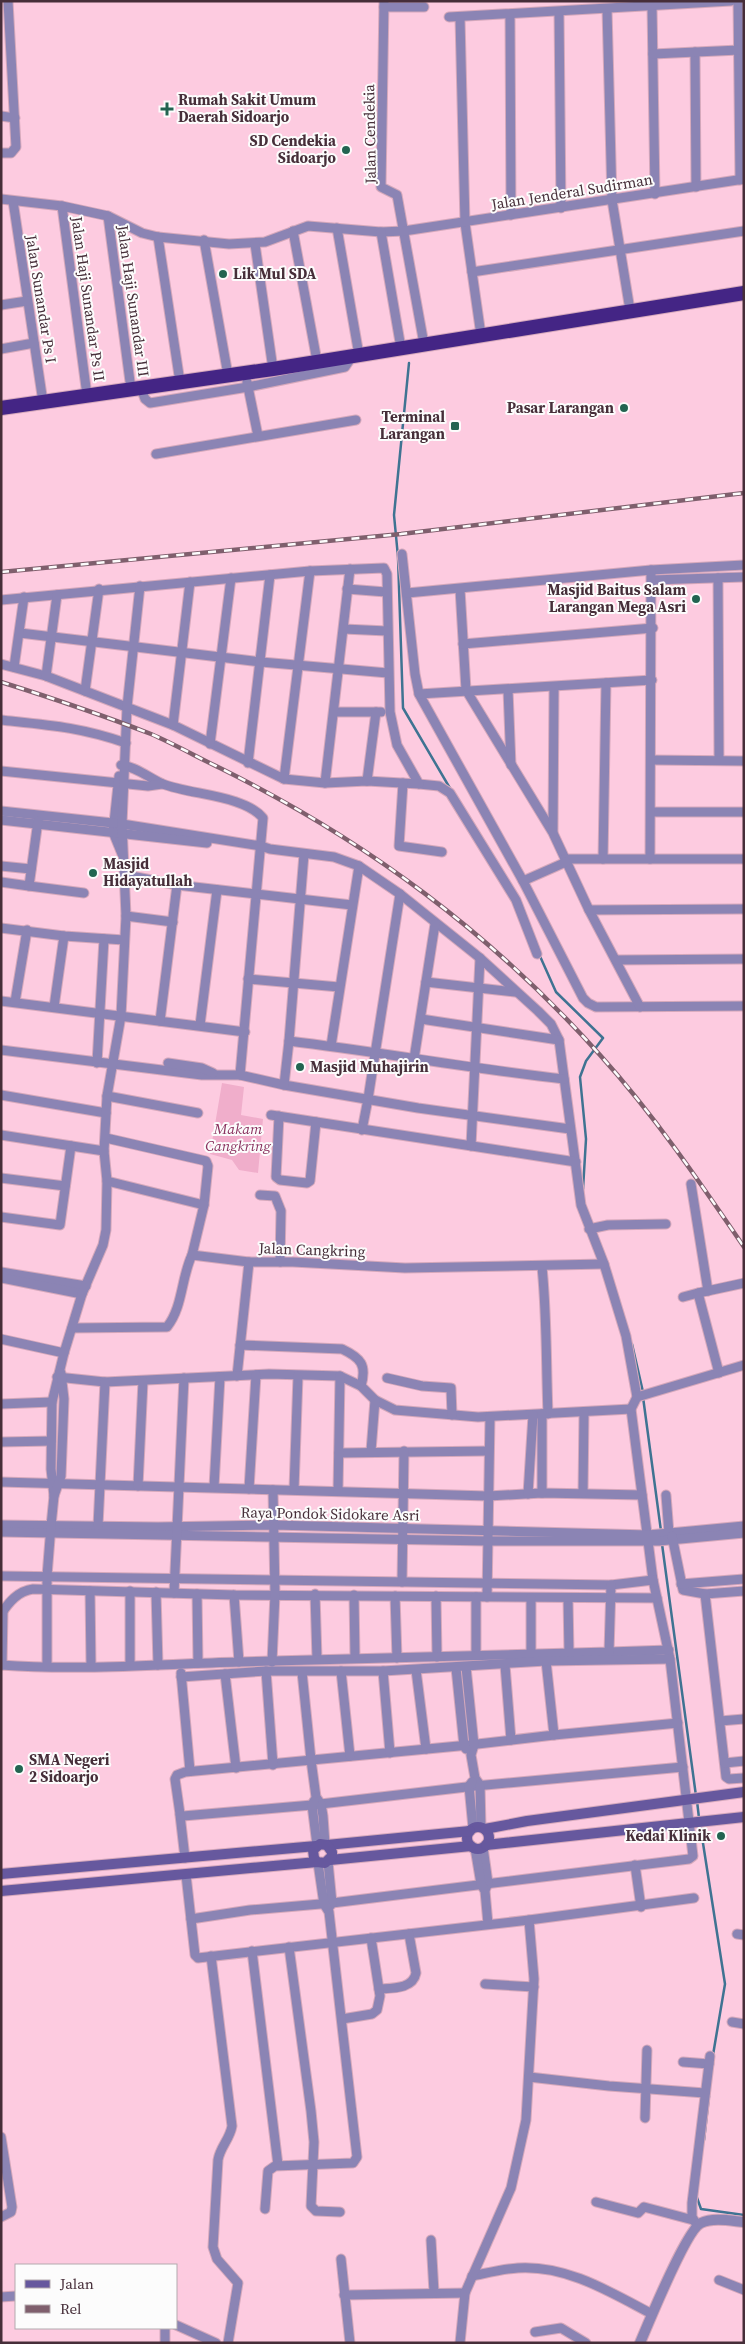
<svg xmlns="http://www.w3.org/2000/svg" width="745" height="2344" font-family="'Source Serif 4',serif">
  <rect width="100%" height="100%" fill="#fdcbe0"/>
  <polygon fill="#f0aecb" points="222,1083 244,1087 241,1115 263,1119 258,1173 239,1170 232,1160 210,1154"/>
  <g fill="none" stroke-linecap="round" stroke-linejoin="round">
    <g stroke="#3f7392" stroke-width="2.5">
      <polyline points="409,363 394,515 398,557 403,708 451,790"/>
      <polyline points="521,903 526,916"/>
      <polyline points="539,954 556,992 603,1038 586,1061 580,1077 586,1139 583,1189"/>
      <polyline points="632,1344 643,1392"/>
      <polyline points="643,1397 661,1531"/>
      <polyline points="662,1544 696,1796"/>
      <polyline points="697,1801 699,1818"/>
      <polyline points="700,1824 725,1984 713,2055"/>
      <polyline points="704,2140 709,2096"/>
      <polyline points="696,2195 701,2209 744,2215"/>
    </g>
    <g stroke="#d5a8bb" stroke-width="11">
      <g id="minor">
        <polyline points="384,1 381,187 397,195 424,344"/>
        <polyline points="738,1 740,180"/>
        <polyline points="652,6 655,194"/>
        <polyline points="384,7 424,7"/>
        <polyline points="607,9 612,200 630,310"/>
        <polyline points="559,12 561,208"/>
        <polyline points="510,15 511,215"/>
        <polyline points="449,17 731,1"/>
        <polyline points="460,18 465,223 481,335"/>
        <polyline points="695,52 696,187"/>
        <polyline points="653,54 739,50"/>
        <polyline points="1,116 15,118"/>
        <polyline points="1,153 11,153 16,147 8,1"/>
        <polyline points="1,199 62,206 108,216 142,233 158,237 229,244 265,242 308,226 381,232 404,231 744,179"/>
        <polyline points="13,201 43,402"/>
        <polyline points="62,206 87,395"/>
        <polyline points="108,216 131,389"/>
        <polyline points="337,228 359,355"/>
        <polyline points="293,231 317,361"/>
        <polyline points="381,232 401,348"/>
        <polyline points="158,237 180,382"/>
        <polyline points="204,240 228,375"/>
        <polyline points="255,244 273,369"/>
        <polyline points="472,272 744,231"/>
        <polyline points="1,305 27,301"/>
        <polyline points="1,349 34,343"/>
        <polyline points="247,382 258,436"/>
        <polyline points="141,388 145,399 150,403 248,387 345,367 353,355"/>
        <polyline points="156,454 356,420"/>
        <polyline points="402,554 415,674 419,694 523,881 583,998 588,1003 596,1007 744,1006"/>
        <polyline points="718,578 719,760"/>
        <polyline points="652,580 744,577"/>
        <polyline points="347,589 386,592"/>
        <polyline points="460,589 466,690 553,833 589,910 640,1007"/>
        <polyline points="407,593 651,570 744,565"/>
        <polyline points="1,600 310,571 384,568 387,574 390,712 397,745 419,784 439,786 450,793 516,900 537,954"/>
        <polyline points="344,629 387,631"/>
        <polyline points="20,633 261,662 388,673"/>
        <polyline points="463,644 653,628"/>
        <polyline points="1,664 46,676 173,725 284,779 325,783 367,781 419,784"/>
        <polyline points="14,667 24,597"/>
        <polyline points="46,676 57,595"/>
        <polyline points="508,690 511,765"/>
        <polyline points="85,691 99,589"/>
        <polyline points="419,694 652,680"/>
        <polyline points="334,712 381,712"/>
        <path d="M1 720C48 725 80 727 126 743"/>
        <polyline points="173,725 190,582"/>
        <polyline points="210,744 231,578"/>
        <polyline points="651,760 744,761"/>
        <polyline points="248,763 270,575"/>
        <path d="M121 765C137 767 149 778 163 784 191 795 244 795 263 818L240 1075"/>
        <polyline points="1,771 148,786 162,784"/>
        <polyline points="119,776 113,832 122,854"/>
        <polyline points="284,779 310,571"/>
        <polyline points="367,781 376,712"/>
        <polyline points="325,783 350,569"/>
        <polyline points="403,783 399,846 442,852"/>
        <polyline points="1,811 122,824 261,846 270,849 334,857 359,866 400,894 480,958 538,1011 551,1024 559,1040 581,1205 604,1264 626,1336 637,1397 631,1409 653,1580 670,1659 693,1856 689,1859 332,1903 250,1910 191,1919"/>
        <polyline points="651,812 744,812"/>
        <polyline points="1,820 207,843"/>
        <polyline points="553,831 554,687"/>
        <polyline points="565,859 744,859"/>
        <polyline points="603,859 606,683"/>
        <polyline points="650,859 651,570"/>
        <polyline points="1,866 31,869"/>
        <polyline points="126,875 177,885 352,905"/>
        <polyline points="523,881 566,862"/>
        <polyline points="1,882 29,886 38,821"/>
        <polyline points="29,886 84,893"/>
        <polyline points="589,910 744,909"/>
        <polyline points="126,916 173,922"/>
        <polyline points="1,928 64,936 124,940"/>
        <polyline points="616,960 744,959"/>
        <polyline points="248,979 339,987"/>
        <polyline points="426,982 515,992"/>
        <polyline points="1,1001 245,1032"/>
        <polyline points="15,1002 27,930"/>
        <polyline points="54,1007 64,936"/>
        <polyline points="421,1019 559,1040"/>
        <polyline points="160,1021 177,885"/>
        <polyline points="200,1025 217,890"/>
        <path d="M289 1041C381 1052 472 1069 564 1079"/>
        <polyline points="331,1046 359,866"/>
        <polyline points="1,1050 202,1075 240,1075 284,1085 418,1108 570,1129"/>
        <polyline points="414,1059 435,924"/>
        <polyline points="97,1063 104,939"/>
        <polyline points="168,1063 202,1068 213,1073"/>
        <polyline points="284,1085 289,1041 304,854"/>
        <polyline points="1,1095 106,1113"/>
        <polyline points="107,1096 198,1113"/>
        <polyline points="271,1115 576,1162"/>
        <polyline points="279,1116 276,1177 280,1180 307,1183 310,1181 316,1122"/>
        <polyline points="362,1130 368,1099 400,894"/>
        <polyline points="1,1135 104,1151"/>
        <polyline points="106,1138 206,1161 208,1166 204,1205 192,1255"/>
        <polyline points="471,1146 480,958"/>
        <polyline points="1,1178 65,1186"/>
        <polyline points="107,1181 204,1205"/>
        <polyline points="691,1184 708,1291"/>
        <polyline points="260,1195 275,1196 281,1211 280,1262"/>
        <polyline points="1,1217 60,1225 71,1146"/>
        <polyline points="589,1229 608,1225 666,1224"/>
        <path d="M542 1267C547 1316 546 1364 548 1414"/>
        <polyline points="1,1272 86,1286"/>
        <polyline points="2,1278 82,1294"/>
        <polyline points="683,1297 698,1293"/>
        <path d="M72 1328 167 1327C183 1307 181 1278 192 1255L249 1262H293L405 1268 604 1264"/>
        <polyline points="1,1339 64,1353"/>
        <path d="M240 1345 342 1349C361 1358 367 1365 361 1386"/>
        <polyline points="719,1373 698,1293 744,1283"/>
        <polyline points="237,1376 249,1262"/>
        <polyline points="57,1377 105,1382 269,1374 340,1376 361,1386 375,1400 395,1410 478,1417 631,1409"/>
        <polyline points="387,1378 422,1386 451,1388 452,1415"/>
        <polyline points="637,1397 744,1365"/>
        <polyline points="1,1404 52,1402"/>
        <polyline points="1,1442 51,1441"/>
        <polyline points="371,1451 375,1400"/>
        <polyline points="339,1453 488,1451"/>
        <polyline points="1,1482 488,1496 542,1493 642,1495"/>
        <polyline points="138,1486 143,1381"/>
        <polyline points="214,1487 220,1377"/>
        <polyline points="249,1489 256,1375"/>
        <polyline points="294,1489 298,1376"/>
        <polyline points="338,1491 340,1376"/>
        <polyline points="542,1493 542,1414"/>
        <polyline points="583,1493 584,1412"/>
        <polyline points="528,1494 533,1415"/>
        <polyline points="666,1495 669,1533"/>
        <polyline points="54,1496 51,1469 52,1402 64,1353 82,1294 103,1245 106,1230 107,1181 104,1151 107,1096 121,1016 126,916 122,824 127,707 140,586"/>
        <polyline points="1,1525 158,1527 274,1525 648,1535 744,1526"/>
        <polyline points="98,1526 105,1382"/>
        <polyline points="1,1532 487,1541 659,1541 744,1533"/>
        <polyline points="672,1536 683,1590 705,1594 744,1591"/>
        <polyline points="1,1576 611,1585 653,1580"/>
        <polyline points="402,1582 404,1451"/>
        <polyline points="681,1584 744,1579"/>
        <polyline points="90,1591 91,1665"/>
        <polyline points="156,1592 158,1665"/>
        <polyline points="174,1593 184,1378"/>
        <polyline points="197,1594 198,1663"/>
        <polyline points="315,1594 317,1659"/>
        <polyline points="705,1594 726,1777 729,1779 744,1778"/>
        <polyline points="234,1595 239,1662"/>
        <polyline points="354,1595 355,1658"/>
        <polyline points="395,1596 397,1658"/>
        <polyline points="436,1596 437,1657"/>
        <polyline points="487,1597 490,1417"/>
        <polyline points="568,1598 569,1653"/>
        <path d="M1 1614C9 1602 18 1591 33 1589L234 1595 657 1598"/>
        <polyline points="609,1652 669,1650"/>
        <polyline points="531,1654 531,1598"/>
        <polyline points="476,1655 476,1597"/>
        <polyline points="546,1661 554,1735 469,1745 185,1772 177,1775 175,1779 180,1814 183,1816 312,1805 475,1786 683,1767"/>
        <polyline points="272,1662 275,1594 273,1490"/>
        <polyline points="130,1664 130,1591"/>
        <path d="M1 1665C80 1671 160 1664 239 1662 362 1659 486 1655 609 1652L611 1585"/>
        <polyline points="2,1665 3,1611"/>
        <polyline points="505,1665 511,1740"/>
        <polyline points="47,1666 47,1576 51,1526 54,1496 61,1476 64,1399 61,1373"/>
        <polyline points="466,1667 474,1745 471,1755 475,1778 480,1785 481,1827"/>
        <polyline points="456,1668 464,1746 466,1749"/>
        <polyline points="416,1670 426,1749"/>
        <polyline points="266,1671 273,1765"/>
        <polyline points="341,1671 350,1756"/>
        <polyline points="383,1671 390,1753"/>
        <polyline points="302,1672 311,1760 316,1797 321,1804 323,1816 325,1844"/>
        <polyline points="181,1673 190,1771"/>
        <polyline points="225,1674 236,1768"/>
        <polyline points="181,1677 266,1671 383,1671 546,1661 670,1659"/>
        <polyline points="720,1721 744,1719"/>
        <polyline points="554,1735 678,1723"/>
        <polyline points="725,1763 744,1761"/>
        <polyline points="472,1782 469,1786 473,1828"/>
        <polyline points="314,1801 312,1805 317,1845"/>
        <polyline points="180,1815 185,1858"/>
        <polyline points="483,1847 488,1883 486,1888"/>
        <polyline points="475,1848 481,1884 485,1891 488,1924"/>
        <polyline points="328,1862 332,1903 330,1906"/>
        <polyline points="635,1865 641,1907"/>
        <polyline points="186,1875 195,1955 198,1958 529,1920 694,1898"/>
        <polyline points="737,1934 744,1935"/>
        <polyline points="289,1947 311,2111 314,2142 311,2206 316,2211 340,2212"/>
        <polyline points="252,1951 278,2165"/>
        <path d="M211 1956 232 2126C230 2139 220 2147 218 2160L213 2247 217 2259 238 2283 228 2343"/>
        <polyline points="485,1984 534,1987"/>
        <path d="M379 1989C393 1988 413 1989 416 1973L409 1934"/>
        <polyline points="342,2019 372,2014 377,2010 380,1996 371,1938"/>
        <polyline points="732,2022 744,2024"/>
        <polyline points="683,2062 709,2064"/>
        <polyline points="529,2077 609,2086 705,2093"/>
        <polyline points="645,2118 647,2050"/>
        <polyline points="1,2137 12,2207 11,2212 1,2217"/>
        <polyline points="596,2202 638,2213 644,2207 693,2220"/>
        <polyline points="265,2209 268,2171 275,2166 353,2163 357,2157 329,1912 324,1904 318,1863"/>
        <polyline points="697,2225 692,2217 692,2203 710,2056"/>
        <polyline points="431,2240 434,2292"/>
        <polyline points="341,2259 350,2343"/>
        <path d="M472 2276C487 2273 502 2269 518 2268 567 2265 610 2292 652 2314"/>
        <polyline points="719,2280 744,2290"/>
        <polyline points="344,2295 465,2293"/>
        <polyline points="1,2297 16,2296"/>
        <polyline points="176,2325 216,2343"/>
        <polyline points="535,2332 561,2328 586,2343"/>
        <polyline points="165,2343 165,2328"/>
        <polyline points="460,2343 465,2293 511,2188 526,2120 534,1979 529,1920"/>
      </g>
    </g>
    <g stroke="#d5a8bb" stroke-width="12">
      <path id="tertiary" d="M640 2343C648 2324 687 2229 701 2223 713 2217 732 2221 744 2222"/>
    </g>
    <g stroke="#d5a8bb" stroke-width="12">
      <g id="secondary">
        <circle cx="478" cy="1838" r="11"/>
        <polyline points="485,1829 527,1821 744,1792"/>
        <polyline points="327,1845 470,1831"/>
        <polyline points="486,1845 744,1817"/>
        <polyline points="330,1860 471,1846"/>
        <polyline points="1,1874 316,1846"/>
        <polyline points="1,1891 317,1862 325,1863 332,1856 332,1852 327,1845 320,1844 313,1850 314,1858 317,1862"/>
      </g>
    </g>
    <g stroke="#d5a8bb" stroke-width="16">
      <polyline id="trunk" points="1,408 273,369 744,293"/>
    </g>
    <use href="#minor" stroke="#8b84b4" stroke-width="9"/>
    <use href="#tertiary" stroke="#8b84b4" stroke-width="10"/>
    <use href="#secondary" stroke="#66589e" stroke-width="10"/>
    <use href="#trunk" stroke="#442585" stroke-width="14"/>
    <g stroke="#7f5f6d" stroke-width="4.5">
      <g id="rail">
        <polyline points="1,572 401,534 744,493"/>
        <path d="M1 682C52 698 102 715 151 734 174 744 197 757 220 768 367 841 491 933 600 1055 654 1115 699 1181 744 1247"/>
      </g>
    </g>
    <use href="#rail" stroke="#fcfcfc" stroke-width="2.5" stroke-dasharray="8" stroke-linecap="butt"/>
  </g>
  <g fill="#236451" stroke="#fcfcfc" stroke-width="2">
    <path d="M164.5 101.5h5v5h5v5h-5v5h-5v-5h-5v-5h5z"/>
    <circle cx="346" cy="150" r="5"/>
    <circle cx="223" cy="274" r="5"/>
    <circle cx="624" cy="408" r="5"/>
    <rect x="450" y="421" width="10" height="10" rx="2.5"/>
    <circle cx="696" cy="599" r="5"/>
    <circle cx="93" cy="873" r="5"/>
    <circle cx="300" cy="1067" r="5"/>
    <circle cx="19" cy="1769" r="5"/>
    <circle cx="721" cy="1836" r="5"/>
  </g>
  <g text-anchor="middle" stroke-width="4" stroke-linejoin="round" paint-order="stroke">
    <g font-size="15" font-weight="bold" fill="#462e39" stroke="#fcfcfc" text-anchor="start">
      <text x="178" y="105">Rumah Sakit Umum<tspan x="178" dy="17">Daerah Sidoarjo</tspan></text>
      <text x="336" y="146" text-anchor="end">SD Cendekia<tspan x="336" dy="17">Sidoarjo</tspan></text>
      <text x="233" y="279">Lik Mul SDA</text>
      <text x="614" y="413" text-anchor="end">Pasar Larangan</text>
      <text x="445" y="422" text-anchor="end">Terminal<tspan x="445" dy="17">Larangan</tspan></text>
      <text x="686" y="595" text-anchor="end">Masjid Baitus Salam<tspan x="686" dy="17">Larangan Mega Asri</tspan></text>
      <text x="103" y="869">Masjid<tspan x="103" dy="17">Hidayatullah</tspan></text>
      <text x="310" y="1072">Masjid Muhajirin</text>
      <text x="29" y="1765">SMA Negeri<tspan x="29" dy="17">2 Sidoarjo</tspan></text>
      <text x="711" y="1841" text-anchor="end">Kedai Klinik</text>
    </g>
    <g font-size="15" fill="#462e39" stroke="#fcfcfc">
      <text transform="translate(370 134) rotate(-91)" y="5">Jalan Cendekia</text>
      <text transform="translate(572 192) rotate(-9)" y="5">Jalan Jenderal Sudirman</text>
      <text transform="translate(41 299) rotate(81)" y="5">Jalan Sunandar Ps I</text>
      <text transform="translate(88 299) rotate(82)" y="5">Jalan Haji Sunandar Ps II</text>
      <text transform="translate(133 301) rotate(82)" y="5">Jalan Haji Sunandar III</text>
      <text transform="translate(312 1250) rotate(2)" y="5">Jalan Cangkring</text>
      <text transform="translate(330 1514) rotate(1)" y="5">Raya Pondok Sidokare Asri</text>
    </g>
    <g font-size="15" font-style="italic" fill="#8a325f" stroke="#fcfcfc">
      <text x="238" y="1134">Makam<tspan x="238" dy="17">Cangkring</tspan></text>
    </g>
  </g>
  <rect width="745" height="2344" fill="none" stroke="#462e39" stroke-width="5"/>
  <rect x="15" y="2264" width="162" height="65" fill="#fcfcfc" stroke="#b3aaae"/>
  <rect x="25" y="2280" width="25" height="8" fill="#66589e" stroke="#b3aaae"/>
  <text x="60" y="2289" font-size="15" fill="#462e39">Jalan</text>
  <rect x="25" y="2305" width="25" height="8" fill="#7f5f6d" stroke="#b3aaae"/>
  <text x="60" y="2314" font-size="15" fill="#462e39">Rel</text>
</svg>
